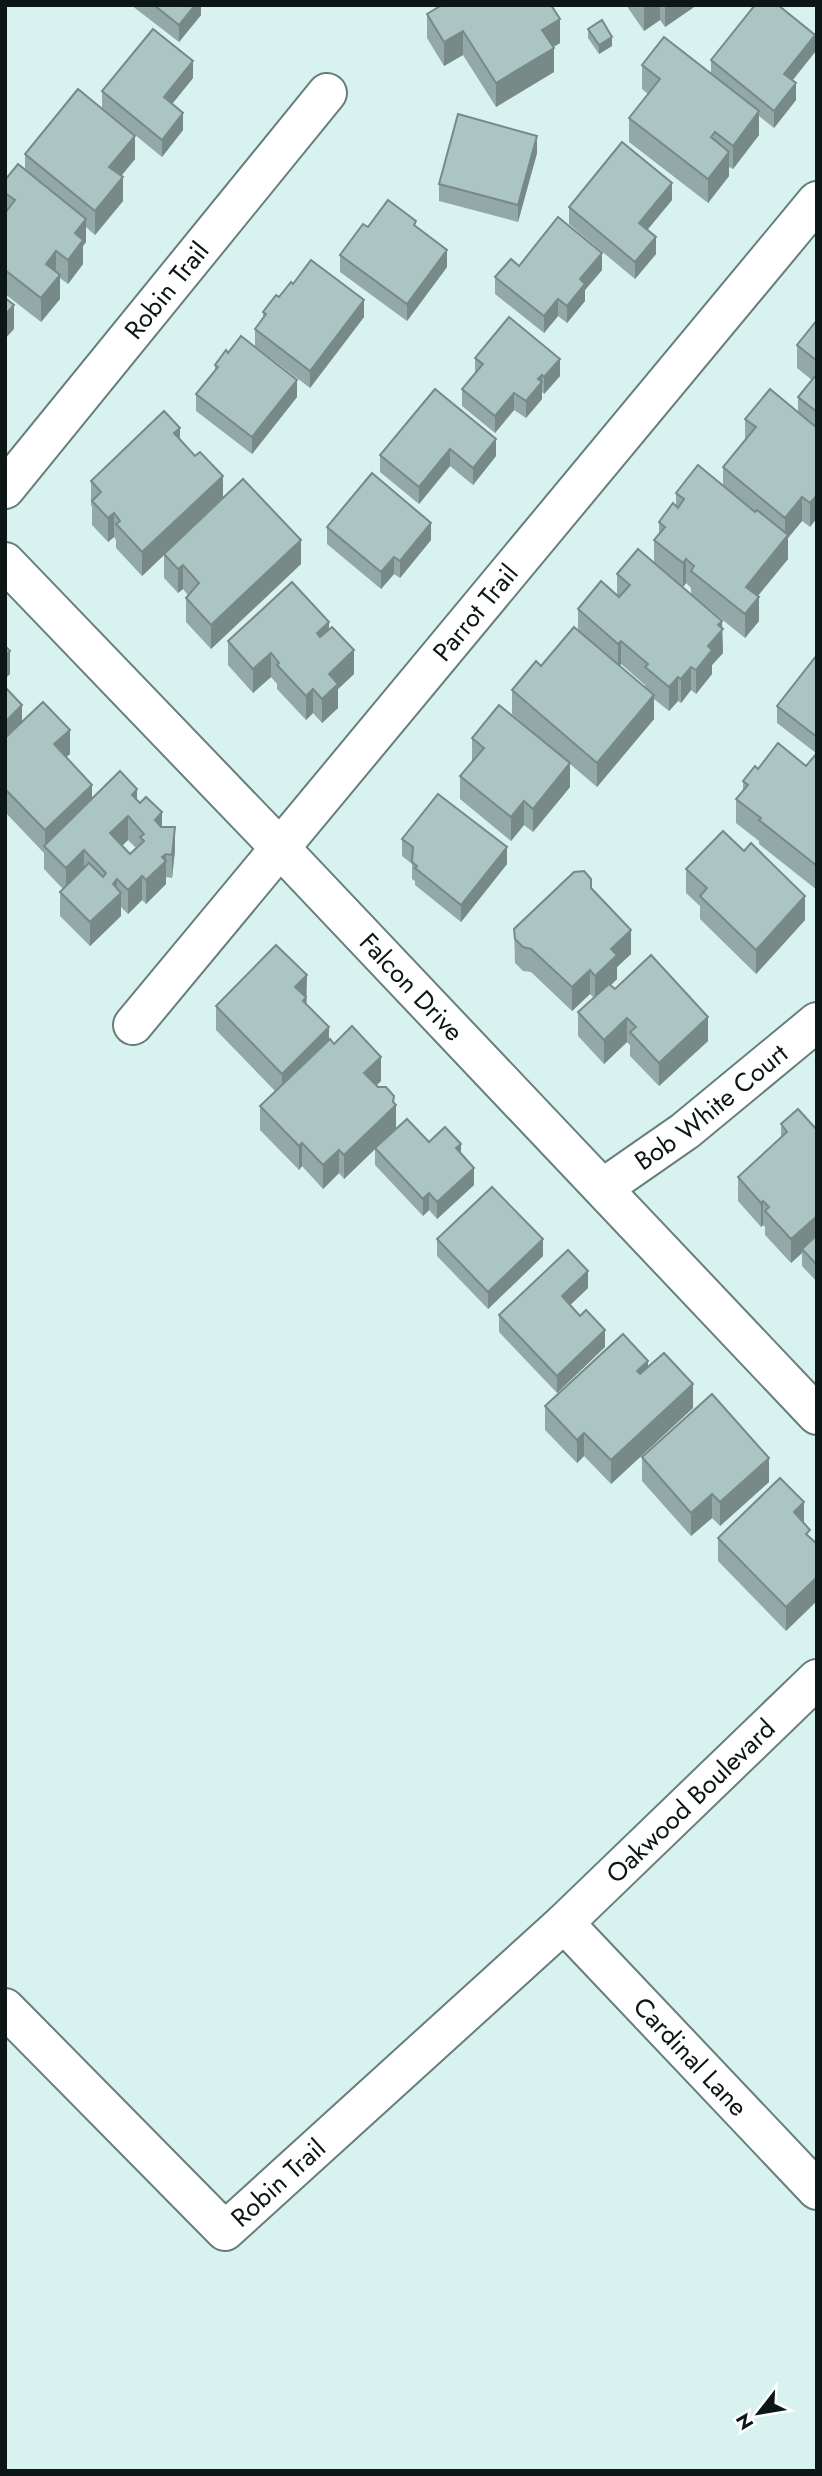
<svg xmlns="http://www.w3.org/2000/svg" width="822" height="2476" font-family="Jost,sans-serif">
  <rect width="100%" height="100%" fill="#d8f2f0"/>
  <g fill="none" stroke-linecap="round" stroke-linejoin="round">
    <g stroke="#667e7c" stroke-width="42">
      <g id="minor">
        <path id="s1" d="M5 489 327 93"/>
        <path id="s2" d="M5 562 280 848 817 1415"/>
        <path id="s3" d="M133 1025 817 201"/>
        <path id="s4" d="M603 1188 685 1131 817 1022"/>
        <path id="s5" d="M564 1923 817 2190"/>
        <path id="s6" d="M5 2008 225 2231 564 1923 817 1679"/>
      </g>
    </g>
    <use href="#minor" stroke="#fff" stroke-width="38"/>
  </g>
  <g fill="#93a9a7" fill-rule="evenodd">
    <polygon points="131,5 201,5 201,15 179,42"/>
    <polygon points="626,5 697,5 665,27 660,20 644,31"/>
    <polygon points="427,14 560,43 553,47 554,72 496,107 463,55 444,66 427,38"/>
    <polygon points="588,29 612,46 599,54 588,38"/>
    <polygon points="815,52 792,81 796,100 774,128 759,116 759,135 733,169 729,167 729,176 708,203 629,142 629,118 648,94 642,89 642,65 711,74 711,60"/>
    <polygon points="193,78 172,104 183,130 162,157 102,108 102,91"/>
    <polygon points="537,153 518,222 439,201 439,184"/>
    <polygon points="25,154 135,159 121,176 123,201 95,235 86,227 86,242 83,246 83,264 68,284 60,278 60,299 41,322 5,294 5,180 25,170"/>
    <polygon points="672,200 647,230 656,254 635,279 569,224 569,207"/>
    <polygon points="368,227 416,227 447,267 407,321 340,272 340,255"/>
    <polygon points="519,266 602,270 585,290 585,301 567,323 558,316 544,333 495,294 495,277"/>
    <polygon points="279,297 364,317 310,388 255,346 255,329 263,318 263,312"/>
    <path d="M817 320V518L810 527 802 521 788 538V559L758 596 759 621 745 638 693 596 722 629 723 653 712 665V674L696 694 691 690 681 703 678 701 669 711 654 699V719L597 787 570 764V787L533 832 524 825 511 841 460 799V776L472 762V738L553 749 512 714V690L541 666 578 630V609L617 595V574L654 563V540L659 534V522L676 506V493L723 486V467L745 440V419L798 412V397L812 380 797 368V345ZM686 583 691 588V594L683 587ZM621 664 645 685V687L620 666Z"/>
    <polygon points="475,358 560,376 544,394 542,392 542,399 526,418 514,410 495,433 462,406 462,389 475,374"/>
    <polygon points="215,365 297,397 252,454 196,411 196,394 215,371"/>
    <polygon points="180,439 223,498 301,564 211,649 186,622 186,598 188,595 183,589 178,593 164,578 164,555 142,576 116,548 116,540 114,537 108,542 92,525 92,507 91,505 91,481"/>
    <polygon points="496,439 496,456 473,485 450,466 419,504 380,472 380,455"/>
    <polygon points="327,527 431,540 400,578 394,574 381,589 327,544"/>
    <polygon points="329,629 354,674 338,689 338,708 322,723 313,713 306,720 277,689 277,684 271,677 253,693 228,665 228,641"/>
    <polygon points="817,655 817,890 759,844 759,841 736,823 736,799 743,791 743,781 758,769 806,766 816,753 777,723 777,706"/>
    <path d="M5 687 22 722 70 754 66 757 92 799 137 800 162 827 175 850 172 878 166 877V884L146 904 142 900 128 914 121 907V916L90 946 60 916V892L63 889 44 869V853L5 812ZM128 840 136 848 130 854 122 846Z"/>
    <polygon points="402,839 507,864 461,922 415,885 415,881 412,879 412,864 402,856"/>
    <polygon points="686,869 805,920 756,974 700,919 700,906 686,893"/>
    <polygon points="591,888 631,954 617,967 617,979 611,985 615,989 708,1041 659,1086 630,1056 630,1045 627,1042 604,1064 578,1036 578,1012 594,998 590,994 572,1011 531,972 523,971 515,963 514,929"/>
    <polygon points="307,999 306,1004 329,1039 381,1081 377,1085 394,1103 396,1129 461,1154 474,1185 437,1219 429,1210 423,1216 375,1165 375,1149 344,1179 339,1173 323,1189 302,1166 299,1170 260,1130 260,1106 275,1091 216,1030 216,1006"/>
    <polygon points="781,1124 817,1130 817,1282 802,1266 802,1253 791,1263 765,1235 765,1227 763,1225 761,1227 738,1201 738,1177 781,1138"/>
    <polygon points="437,1239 543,1256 488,1309 437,1256"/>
    <polygon points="588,1288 570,1305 605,1347 557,1393 499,1332 499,1315"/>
    <polygon points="648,1368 693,1408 611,1484 584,1456 577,1463 545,1430 545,1406"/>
    <polygon points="642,1457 769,1482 720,1526 712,1518 691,1536 642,1481"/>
    <polygon points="804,1523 786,1631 718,1561 718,1538"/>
  </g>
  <g fill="#788a88">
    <polygon points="195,5 201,5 201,15 179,42 179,25"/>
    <polygon points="647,5 660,5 660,20 644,31 644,7"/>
    <polygon points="665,5 697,5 665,27"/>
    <polygon points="560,19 560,43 542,54 542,30"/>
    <polygon points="463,31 463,55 444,66 444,42"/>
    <polygon points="815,35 815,52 784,91 784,74"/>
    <polygon points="612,37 612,46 599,54 599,45"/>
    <polygon points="554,48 554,72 496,107 496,83"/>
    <polygon points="193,61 193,78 164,114 164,97"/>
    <polygon points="796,83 796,100 774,128 774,111"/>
    <polygon points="759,111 759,135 733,169 733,146"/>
    <polygon points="183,113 183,130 162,157 162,140"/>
    <polygon points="135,136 135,159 109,191 109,167"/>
    <polygon points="537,136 537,153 518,222 518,205"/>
    <polygon points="729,152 729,176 708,203 708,179"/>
    <polygon points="123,177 123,201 95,235 95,211"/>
    <polygon points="672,183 672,200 639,240 639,223"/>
    <polygon points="86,219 86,242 83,246 83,264 68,284 68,260 75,233"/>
    <polygon points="656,237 656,254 635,279 635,262"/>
    <polygon points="447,250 447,267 407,321 407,304"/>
    <polygon points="56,251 56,275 46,264"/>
    <polygon points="602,253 602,270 585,290 585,301 567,323 567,306 580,279"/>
    <polygon points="60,275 60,299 41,322 41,298"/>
    <polygon points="558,299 558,316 544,333 544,316"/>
    <polygon points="364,300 364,317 310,388 310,371"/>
    <polygon points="14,305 14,329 5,339 5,315"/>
    <polygon points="560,359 560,376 544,394 544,377"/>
    <polygon points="542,375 542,399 526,418 526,401 538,379"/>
    <polygon points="297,380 297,397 252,454 252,437"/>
    <polygon points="514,393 514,410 495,433 495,416"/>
    <polygon points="180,428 180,452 174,433"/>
    <polygon points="496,439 496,456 473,485 473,468"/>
    <polygon points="450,449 450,466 419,504 419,487"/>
    <polygon points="223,476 223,499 142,576 142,552"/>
    <polygon points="817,495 817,518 810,527 810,503"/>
    <polygon points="802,497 802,521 788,538 788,559 746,610 746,587 785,539 785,518"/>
    <polygon points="114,513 114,537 108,542 108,518"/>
    <polygon points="431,523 431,540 400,578 400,561"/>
    <polygon points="301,540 301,564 211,649 211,625"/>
    <polygon points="394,557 394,574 381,589 381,572"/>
    <polygon points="686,559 686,583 683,587 683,563"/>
    <polygon points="183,565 183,589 178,593 178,569"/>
    <polygon points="759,597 759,621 745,638 745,614"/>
    <polygon points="722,621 723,653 712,665 712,674 696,694 696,670 718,625"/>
    <polygon points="329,622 329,646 317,633"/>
    <polygon points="621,641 621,664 618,668 618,644"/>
    <polygon points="354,650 354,674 338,689 338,708 322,723 322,699 329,674"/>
    <polygon points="10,651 10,674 5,679 5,655"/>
    <polygon points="271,653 271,677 253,693 253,669"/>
    <polygon points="691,667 691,690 681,703 681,679"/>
    <polygon points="678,677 678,701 669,711 669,687"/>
    <polygon points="313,689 313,713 306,720 306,696"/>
    <polygon points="654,695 654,719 597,787 597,763"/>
    <polygon points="22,705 22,729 5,746 5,722"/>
    <polygon points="70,730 70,754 54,768 54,744"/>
    <polygon points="570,763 570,787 533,832 533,809"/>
    <polygon points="92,785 92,809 45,846 45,830"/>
    <polygon points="137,789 137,813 132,795"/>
    <polygon points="524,801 524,825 511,841 511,817"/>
    <polygon points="162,812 162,836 155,820"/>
    <polygon points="128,816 128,840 110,857 110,833"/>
    <polygon points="175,827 175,850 172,878 172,855"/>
    <polygon points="507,847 507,864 461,922 461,905"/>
    <polygon points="84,850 84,874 66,892 66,868"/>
    <polygon points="166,854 166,884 146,904 146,880 162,857"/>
    <polygon points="142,876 142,900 128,914 128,890"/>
    <polygon points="117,879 117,896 121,893 121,916 90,946 90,922 113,884"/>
    <polygon points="805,896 805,920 756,974 756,950"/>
    <polygon points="631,930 631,954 617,967 617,979 595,1000 595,976 611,949"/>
    <polygon points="590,970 590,994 572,1011 572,987"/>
    <polygon points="307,975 306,1021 295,987"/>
    <polygon points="708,1017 708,1041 659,1086 659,1063"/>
    <polygon points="627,1018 627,1042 604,1064 604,1040"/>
    <polygon points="329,1027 329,1050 282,1098 282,1074"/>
    <polygon points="381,1057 381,1081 364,1096 364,1073"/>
    <polygon points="394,1096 394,1107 396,1105 396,1129 344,1179 344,1155 393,1102"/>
    <polygon points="302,1143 302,1166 299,1170 299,1146"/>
    <polygon points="461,1144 461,1161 456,1148"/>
    <polygon points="339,1150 339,1173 323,1189 323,1165"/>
    <polygon points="474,1168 474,1185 437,1219 437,1202"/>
    <polygon points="429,1193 429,1210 423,1216 423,1199"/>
    <polygon points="763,1201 763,1225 761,1227 761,1203"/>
    <polygon points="817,1216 817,1239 802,1249 802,1253 791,1263 791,1239"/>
    <polygon points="543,1239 543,1256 488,1309 488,1292"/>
    <polygon points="588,1271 588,1288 562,1313 562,1296"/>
    <polygon points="605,1330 605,1347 557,1393 557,1376"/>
    <polygon points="648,1361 648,1385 637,1371"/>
    <polygon points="693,1384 693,1408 611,1484 611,1460"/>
    <polygon points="584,1433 584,1456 577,1463 577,1440"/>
    <polygon points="769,1458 769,1482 720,1526 720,1502"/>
    <polygon points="712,1494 712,1518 691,1536 691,1513"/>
    <polygon points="804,1502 804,1526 794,1512"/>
    <polygon points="817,1577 817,1601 786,1631 786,1607"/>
  </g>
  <g fill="#abc5c2" stroke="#788a88" stroke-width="2" fill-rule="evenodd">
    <polygon points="154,5 195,5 179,25"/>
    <polygon points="442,5 551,5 560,19 542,30 554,48 496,83 463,31 444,42 427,14"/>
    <polygon points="755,5 778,5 815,35 784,74 796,83 774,111 711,60"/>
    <polygon points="602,20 612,37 599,45 588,29"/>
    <polygon points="153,29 193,61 164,97 183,113 162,140 102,91"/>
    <polygon points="664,37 759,111 733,146 715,132 711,137 729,152 708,179 629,118 660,79 642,65"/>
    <polygon points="78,89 135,136 109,167 123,177 95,211 25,154"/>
    <polygon points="458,114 537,136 518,205 439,184"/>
    <polygon points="622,142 672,183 639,223 656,237 635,262 569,207"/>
    <polygon points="18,164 86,219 75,233 83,240 68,260 56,251 46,264 60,275 41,298 5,270 5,213 15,200 5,193 5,180"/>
    <polygon points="388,200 416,221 414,225 447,250 407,304 340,255 363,224 368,227"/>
    <polygon points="558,217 602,253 580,279 585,284 567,306 558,299 544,316 495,277 511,259 519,266"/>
    <polygon points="311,260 364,300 310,371 255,329 266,314 263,312 276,295 279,297 291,282 293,284"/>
    <polygon points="5,298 14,305 5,315"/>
    <polygon points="509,317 560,359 544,377 542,375 538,379 542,382 526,401 514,393 495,416 462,389 483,364 475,358"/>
    <polygon points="817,320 817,361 797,345"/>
    <polygon points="241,336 297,380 252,437 196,394 218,367 215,365 226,350 228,353"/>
    <polygon points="816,375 817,375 817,412 798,397"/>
    <polygon points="435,389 496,439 473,468 450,449 419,487 380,455"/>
    <polygon points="770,389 817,428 817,495 810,503 802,497 785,518 723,467 756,427 745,419"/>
    <polygon points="164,411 180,428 174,433 195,456 200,452 223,476 142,552 116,524 120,521 114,513 108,518 92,501 101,492 91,481"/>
    <polygon points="698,465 755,512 757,510 788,535 746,587 759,597 745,614 691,571 694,566 686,559 683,563 654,540 665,527 659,522 673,503 678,508 684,499 676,493"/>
    <polygon points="372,473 431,523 400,561 394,557 381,572 327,527"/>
    <polygon points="243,479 301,540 211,625 186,598 199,583 183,565 178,569 164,554"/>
    <polygon points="638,549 722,621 718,625 723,629 708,646 712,650 696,670 691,667 681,679 678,677 669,687 645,667 648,664 621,641 618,644 578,609 601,581 619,597 630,585 617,574"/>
    <polygon points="292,582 329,622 317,633 320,637 332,627 354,650 329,674 338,684 322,699 313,689 306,696 277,665 279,663 271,653 253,669 228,641"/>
    <polygon points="574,627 654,695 597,763 512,690 536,661 541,666"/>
    <polygon points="5,646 10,651 5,655"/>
    <polygon points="817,655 817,737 777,706"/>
    <polygon points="5,687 22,705 5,722"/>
    <polygon points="43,702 70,730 54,744 92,785 45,830 5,789 5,738"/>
    <polygon points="499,705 570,763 533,809 524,801 511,817 460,776 484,748 472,738"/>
    <polygon points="778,743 806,766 817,753 817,866 759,820 761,818 736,799 748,785 743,781 755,766 758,769"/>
    <path d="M120 771 137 789 132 795 140 803 146 797 162 812 155 820 161 827H175L172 855 166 854 162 857 166 861 146 880 142 876 128 890 117 879 113 884 121 893 90 922 60 892 89 863 103 877 106 873 84 850 66 868 44 846ZM128 816 144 834 140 837 144 841 130 854 110 833Z"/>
    <polygon points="438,794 507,847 461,905 415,868 417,866 412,862 413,847 402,839"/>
    <polygon points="723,831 744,851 751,843 805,896 756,950 700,896 707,888 686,869"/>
    <polygon points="584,871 591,879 591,888 631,930 611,949 617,955 595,976 590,970 572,987 531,949 523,947 515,939 514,929 574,872"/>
    <polygon points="276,945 307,975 295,987 306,997 303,1001 329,1027 282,1074 216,1006"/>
    <polygon points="651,955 708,1017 659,1063 630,1032 636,1027 627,1018 604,1040 578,1012 609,984 615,989"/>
    <polygon points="352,1026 381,1057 364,1073 378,1087 386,1087 394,1096 393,1102 396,1105 344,1155 339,1150 323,1165 302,1143 299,1146 260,1106 330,1039 334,1044"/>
    <polygon points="798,1109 817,1130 817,1216 791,1239 765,1211 769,1207 763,1201 761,1203 738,1177 787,1132 781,1124"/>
    <polygon points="407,1119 429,1142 445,1127 461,1144 456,1148 474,1168 437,1202 429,1193 423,1199 375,1148"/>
    <polygon points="492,1187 543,1239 488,1292 437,1239"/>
    <polygon points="817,1235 817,1265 802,1249"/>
    <polygon points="568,1250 588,1271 562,1296 580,1316 586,1310 605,1330 557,1376 499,1315"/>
    <polygon points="623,1334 648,1361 637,1371 640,1374 664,1353 693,1384 611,1460 584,1433 577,1440 545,1406"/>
    <polygon points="712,1394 769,1458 720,1502 712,1494 691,1513 642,1457"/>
    <polygon points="780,1478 804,1502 794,1512 810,1530 806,1534 817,1544 817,1577 786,1607 718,1538"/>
  </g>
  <g text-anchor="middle" stroke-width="5" stroke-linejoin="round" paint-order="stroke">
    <g font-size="26" fill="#0c1615" stroke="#fff">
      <text dy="9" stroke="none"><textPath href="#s1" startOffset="256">Robin Trail</textPath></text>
      <text dy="9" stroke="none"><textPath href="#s3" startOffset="536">Parrot Trail</textPath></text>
      <text dy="9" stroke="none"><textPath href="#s2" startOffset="588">Falcon Drive</textPath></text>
      <text dy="9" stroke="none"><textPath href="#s4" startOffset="135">Bob White Court</textPath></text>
      <text dy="9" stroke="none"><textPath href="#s6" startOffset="947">Oakwood Boulevard</textPath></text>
      <text dy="9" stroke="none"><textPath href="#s5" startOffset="184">Cardinal Lane</textPath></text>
      <text dy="9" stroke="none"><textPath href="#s6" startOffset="385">Robin Trail</textPath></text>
    </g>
  </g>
  <rect width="822" height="2476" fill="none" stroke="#0c1615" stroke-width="14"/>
  <g transform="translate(759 2413) rotate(239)" stroke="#ffffff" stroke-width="5" paint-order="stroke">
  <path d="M0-5L12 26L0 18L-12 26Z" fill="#0c1615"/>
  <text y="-10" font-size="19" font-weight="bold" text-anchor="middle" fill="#0c1615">N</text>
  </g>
</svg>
